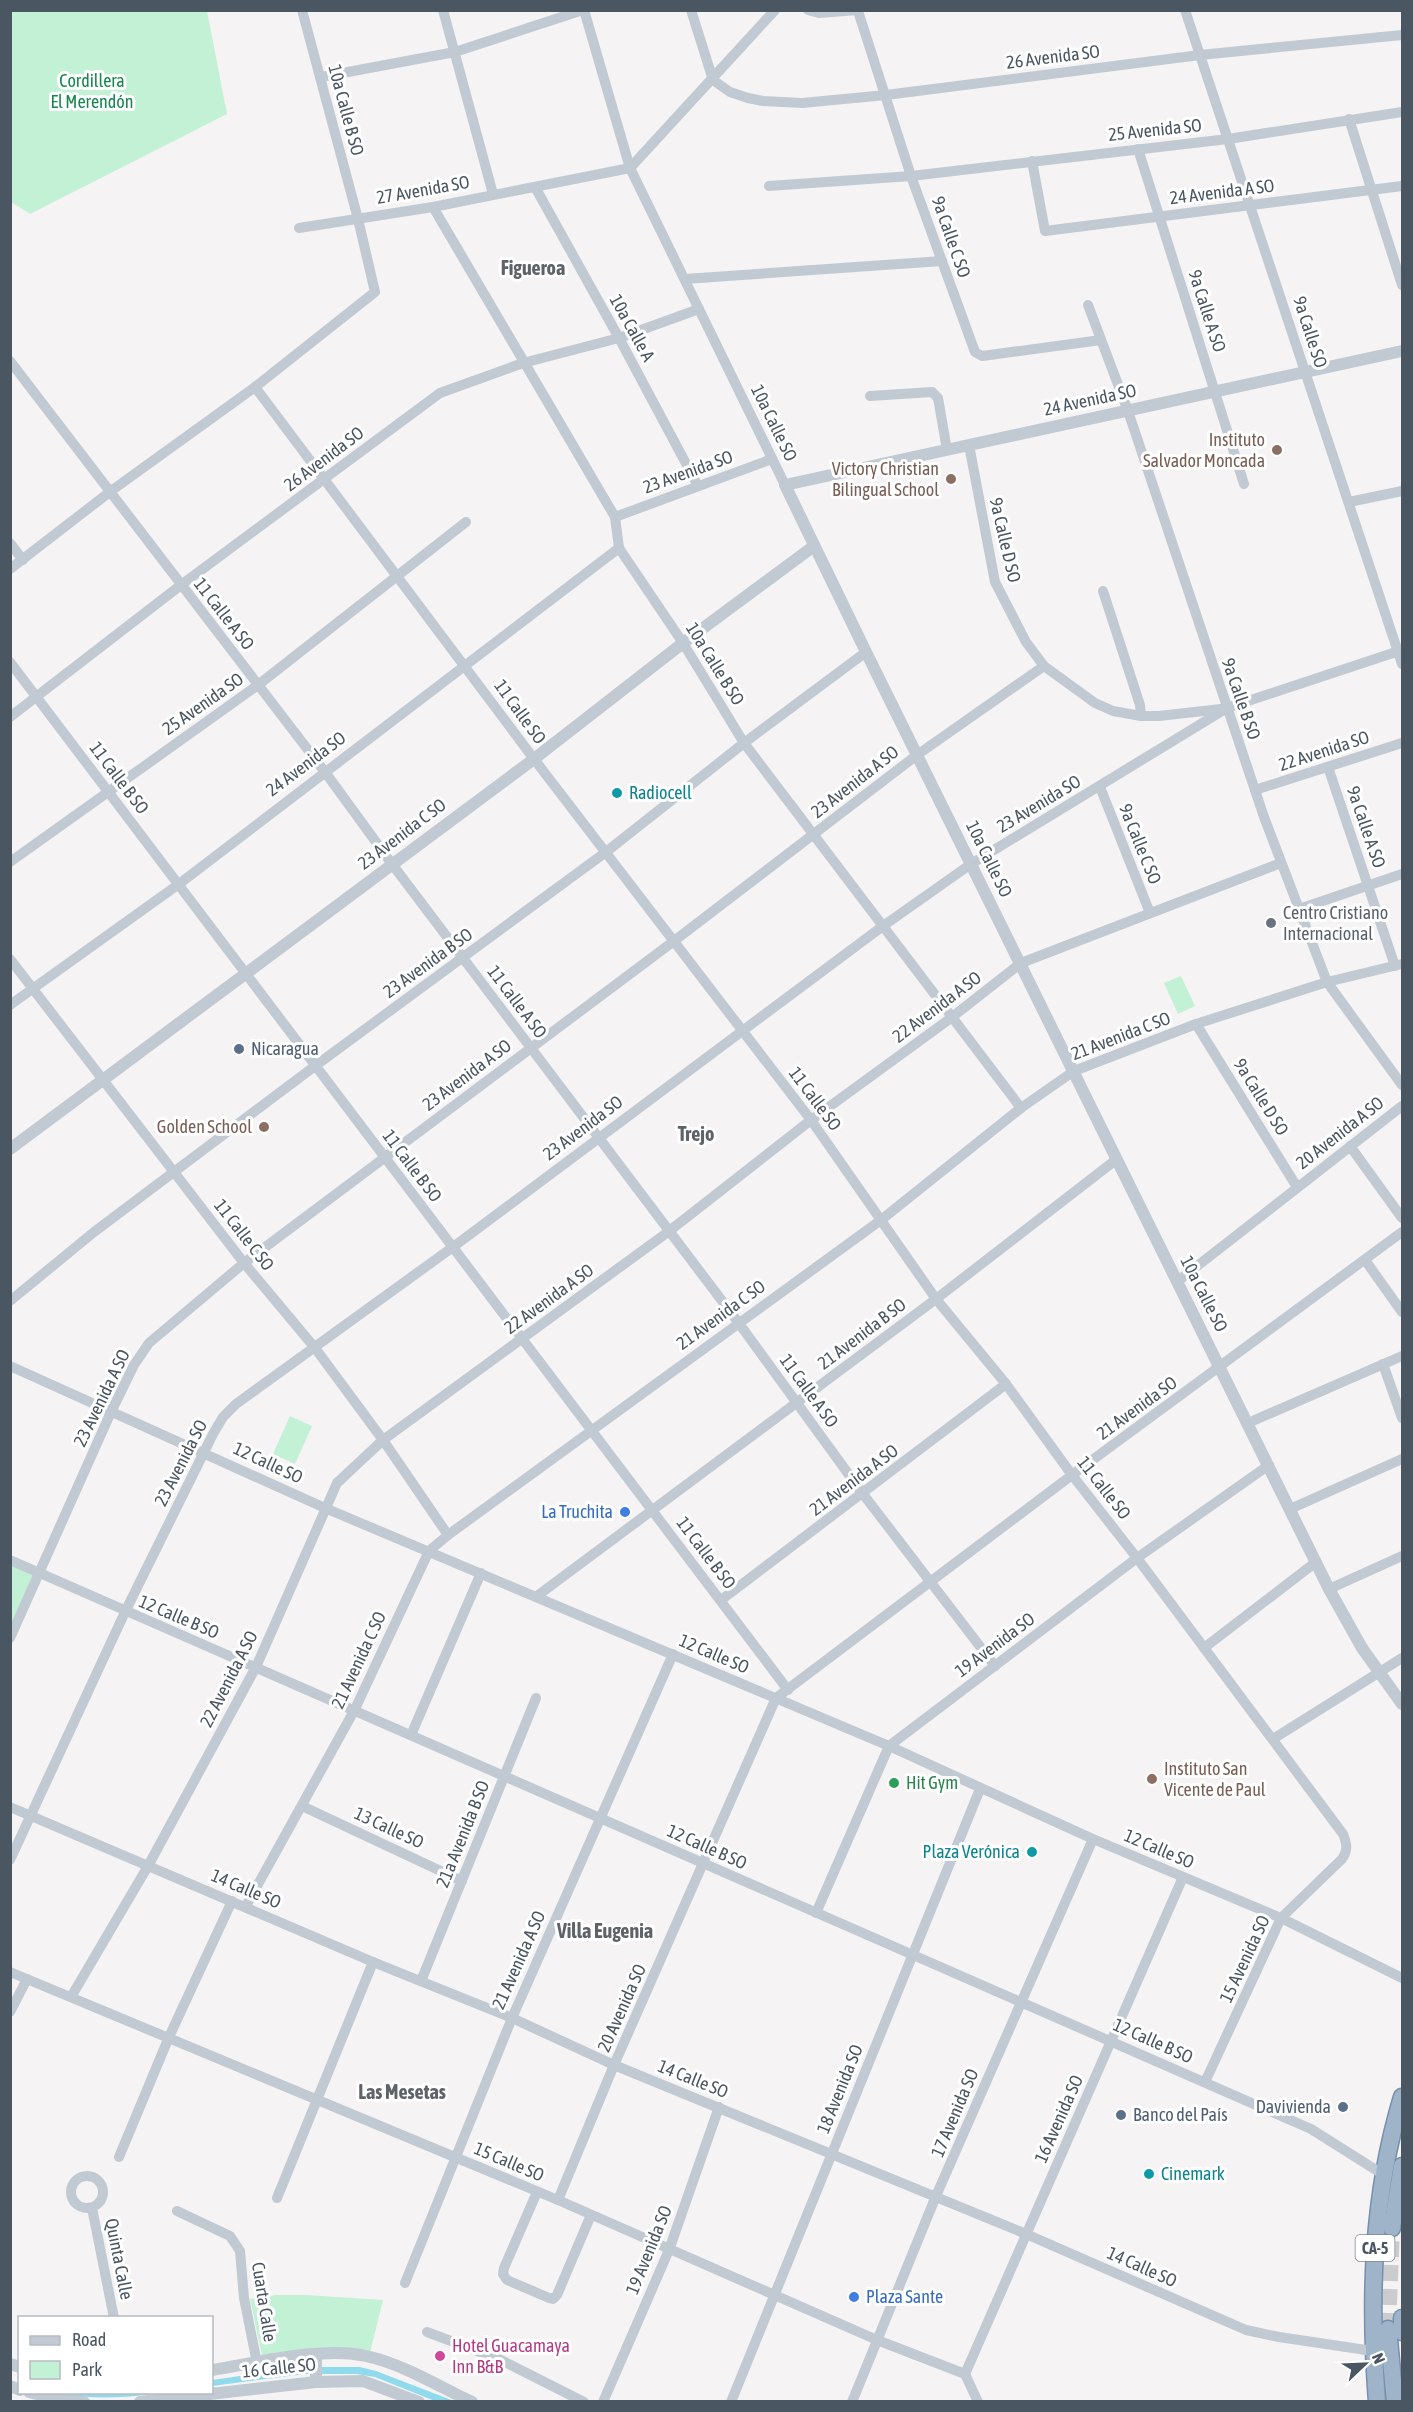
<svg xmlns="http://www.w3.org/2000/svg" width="1413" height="2412" font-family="'Asap Condensed',sans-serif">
  <rect width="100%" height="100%" fill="#f5f3f3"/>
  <g fill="#c3f1d5">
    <polygon points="10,11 207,11 227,114 30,214 11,202"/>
    <polygon points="1181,976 1195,1006 1178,1014 1164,983"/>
    <polygon points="290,1416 312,1426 295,1464 273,1454"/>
    <polygon points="11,1564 35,1575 11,1630"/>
    <polygon points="276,2295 307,2295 383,2300 369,2357 345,2357 264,2365 250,2299"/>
  </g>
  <g fill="#90daee">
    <polygon points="305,2367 360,2367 376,2371 454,2401 435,2401 375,2377 357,2374 305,2374 212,2386 212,2380"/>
    <path d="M60 2393H162C129 2397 93 2401 60 2393Z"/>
  </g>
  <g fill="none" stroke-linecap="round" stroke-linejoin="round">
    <polyline stroke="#caccce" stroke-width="16" stroke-dasharray="16 8" stroke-linecap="butt" points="1388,2329 1392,2228"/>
    <g stroke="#7690ad" stroke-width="19">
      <g id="trunk">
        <polyline points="1392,2228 1402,2166"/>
        <polyline points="1402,2318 1402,2332"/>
        <polyline points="1388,2329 1395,2402"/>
        <path d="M1377 2402C1369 2299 1372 2196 1402 2097"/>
      </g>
    </g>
    <g stroke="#c1cad2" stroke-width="10">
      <polyline points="443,10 493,194"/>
      <polyline points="584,10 630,168 785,485"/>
      <polyline points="691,10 713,80"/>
      <polyline points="808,10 819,13 858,10"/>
      <polyline points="1185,10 1402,664"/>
      <polyline points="858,11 911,176 975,352 982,356 1101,340"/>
      <polyline points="321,77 455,52 583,10"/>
      <polyline points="713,80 730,92 748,98 763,101 802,103 886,95 1200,55 1402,35"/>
      <polyline points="1349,119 1402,285"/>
      <polyline points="1138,149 1244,484"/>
      <polyline points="1032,161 1045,231 1402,186"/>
      <polyline points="769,186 911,176 1228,139 1402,112"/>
      <polyline points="535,187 619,338 698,486"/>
      <polyline points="433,207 615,517 619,548 683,643 744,743 1021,1108"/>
      <polyline points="299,228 433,207 630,168 775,10"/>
      <polyline points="685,279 942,261"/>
      <polyline points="1088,305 1128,411 1264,817 1327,982 1402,1085"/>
      <polyline points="10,361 325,772 392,864 738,1322 863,1494 995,1666"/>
      <path d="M255 387 534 759 811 1120 936 1299 1006 1384 1072 1475 1137 1558 1343 1834C1347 1844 1348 1850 1342 1859L1281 1918 1205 2082"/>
      <polyline points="870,396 932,392 938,398 947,450"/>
      <polyline points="969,445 995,582 1026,642 1044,666 1095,703 1113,711 1141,716 1159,716 1221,709"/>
      <polyline points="1349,502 1402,491"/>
      <polyline points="615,517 772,459"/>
      <polyline points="10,543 23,560"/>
      <polyline points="10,569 111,491 255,387 375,292 358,219 302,10"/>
      <polyline points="1103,591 1140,705 1141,716"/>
      <polyline points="10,662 788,1690"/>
      <polyline points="10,717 181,585 440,393 523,363 619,338 699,309"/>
      <polyline points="1328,767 1395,966"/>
      <polyline points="1100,787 1150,913"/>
      <polyline points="1255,790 1402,743"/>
      <polyline points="10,862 258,685 466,522"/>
      <polyline points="1299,909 1402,874"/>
      <polyline points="10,959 244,1263 315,1348 383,1440 448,1535"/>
      <polyline points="10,1005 179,884 619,548"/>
      <polyline points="1196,1024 1297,1187"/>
      <polyline points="1350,1146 1402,1218"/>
      <polyline points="1365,1260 1402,1312"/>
      <polyline points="1178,1281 1402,1106"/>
      <polyline points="10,1301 94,1232 315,1066 606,852 744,743 866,652"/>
      <polyline points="1383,1364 1402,1418"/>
      <polyline points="10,1366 325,1508 889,1746 1093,1839 1281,1918 1402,1978"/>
      <polyline points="1248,1423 1402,1356"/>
      <polyline points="1290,1509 1402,1459"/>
      <polyline points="10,1560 1311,2129 1384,2175"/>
      <polyline points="1329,1589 1402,1556"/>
      <polyline points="537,1596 936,1299 1117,1159"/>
      <polyline points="721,1600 1006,1384"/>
      <polyline points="10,1638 111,1412 134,1365 149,1343 244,1263 674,941 917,755 1044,666"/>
      <polyline points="1204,1648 1316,1562"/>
      <polyline points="411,1735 481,1573"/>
      <polyline points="1273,1739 1402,1658"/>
      <polyline points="302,1806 462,1881"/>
      <polyline points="10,1807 373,1962 512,2018 614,2065 1026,2234 1246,2330 1279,2337 1373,2351"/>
      <polyline points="10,1860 125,1612 213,1434 223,1417 236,1404 453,1247 883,926 971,864 1227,708 1402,650"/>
      <polyline points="246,1906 355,1709 429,1551 448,1535 881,1220 1021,1108 1074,1071 1196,1024 1327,982 1402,964"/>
      <polyline points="816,1913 889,1746 1137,1558 1269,1465"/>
      <polyline points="10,1972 558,2200 877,2340 965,2374 978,2402"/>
      <polyline points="421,1981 536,1698"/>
      <polyline points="71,1997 148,1866 256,1667 337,1483 383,1440 668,1232 811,1120 951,1018 1021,963 1281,863"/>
      <polyline points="10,2012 27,1979"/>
      <polyline points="119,2157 169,2037 232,1901"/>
      <circle cx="87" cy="2192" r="16"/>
      <polyline points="537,2192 504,2268 503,2274 507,2280 549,2298 553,2299 557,2295 591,2215"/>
      <polyline points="277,2198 373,1962"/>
      <polyline points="558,2200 614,2065 776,1698 1072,1475 1402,1232"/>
      <polyline points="92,2208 114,2318"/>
      <polyline points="177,2211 230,2236 240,2251 244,2298 257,2363"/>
      <polyline points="405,2283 512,2018 673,1654"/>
      <polyline points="427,2332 501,2360 584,2402"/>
      <polyline points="965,2374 1183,1877"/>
      <polyline points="603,2402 669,2250 719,2107"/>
      <polyline points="731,2402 980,1789"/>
      <polyline points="852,2402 936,2196 1093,1839"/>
    </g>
    <g stroke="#c1cad2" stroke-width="12">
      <polyline points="1402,351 785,485 866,652 1329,1589 1362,1648 1402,1704"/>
      <polyline points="10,1149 534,759 683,643 814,546"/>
      <polyline points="316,2355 316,2382"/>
      <polyline points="10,2364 20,2367"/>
      <path d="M212 2370C256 2363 324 2346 366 2356 403 2364 438 2386 472 2402"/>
      <polyline points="10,2386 20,2390"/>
      <polyline points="29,2392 56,2399 84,2402"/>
      <polyline points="140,2402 316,2382 363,2381 419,2402"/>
    </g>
    <use href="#trunk" stroke="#9fb4c9" stroke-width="16"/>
  </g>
  <g fill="#8d6e63" stroke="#fff" stroke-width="2">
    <circle cx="1277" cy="450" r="6"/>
    <circle cx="951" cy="479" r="6"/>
    <circle cx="264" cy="1127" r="6"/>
    <circle cx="1152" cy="1779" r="6"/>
  </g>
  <g fill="#0f9aa8" stroke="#fff" stroke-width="2">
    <circle cx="617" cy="793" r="6"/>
    <circle cx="1032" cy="1852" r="6"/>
    <circle cx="1149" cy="2174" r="6"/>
  </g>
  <circle fill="#6b7280" stroke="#fff" stroke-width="2" cx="1271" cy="923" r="6"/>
  <g fill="#5c6f8a" stroke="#fff" stroke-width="2">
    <circle cx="239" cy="1049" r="6"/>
    <circle cx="1343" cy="2107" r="6"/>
    <circle cx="1121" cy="2115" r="6"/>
  </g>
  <g fill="#3f7fe0" stroke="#fff" stroke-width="2">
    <circle cx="625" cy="1512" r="6"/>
    <circle cx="854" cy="2297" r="6"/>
  </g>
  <circle fill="#2e9e5b" stroke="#fff" stroke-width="2" cx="894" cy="1783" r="6"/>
  <circle fill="#d1479c" stroke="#fff" stroke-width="2" cx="440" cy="2356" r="6"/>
  <g text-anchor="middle" stroke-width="6" stroke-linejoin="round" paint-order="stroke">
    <rect fill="#fff" stroke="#808990" stroke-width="1.5" x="1355.5" y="2235" width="39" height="26" rx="4.5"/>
    <g font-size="16" font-weight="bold" fill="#4a5661">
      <text x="1375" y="2254">CA-5</text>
    </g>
    <g font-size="18" fill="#4a5661" stroke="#fff">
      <text transform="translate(1053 57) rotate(-7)" y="6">26 Avenida SO</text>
      <text transform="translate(346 110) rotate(75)" y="6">10a Calle B SO</text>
      <text transform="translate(1155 130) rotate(-6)" y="6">25 Avenida SO</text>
      <text transform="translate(423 190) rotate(-10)" y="6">27 Avenida SO</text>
      <text transform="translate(1222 192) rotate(-7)" y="6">24 Avenida A SO</text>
      <text transform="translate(951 237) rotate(71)" y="6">9a Calle C SO</text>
      <text transform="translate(1207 311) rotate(72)" y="6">9a Calle A SO</text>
      <text transform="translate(632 328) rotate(61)" y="6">10a Calle A</text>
      <text transform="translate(1310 332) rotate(72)" y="6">9a Calle SO</text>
      <text transform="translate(1090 400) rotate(-12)" y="6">24 Avenida SO</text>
      <text transform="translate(774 423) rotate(64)" y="6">10a Calle SO</text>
      <text transform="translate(324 459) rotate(-37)" y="6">26 Avenida SO</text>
      <text transform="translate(688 472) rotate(-20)" y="6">23 Avenida SO</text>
      <text transform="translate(1005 540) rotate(77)" y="6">9a Calle D SO</text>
      <text transform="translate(224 614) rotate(52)" y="6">11 Calle A SO</text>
      <text transform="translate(715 664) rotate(58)" y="6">10a Calle B SO</text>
      <text transform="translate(1241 699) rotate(71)" y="6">9a Calle B SO</text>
      <text transform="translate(203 704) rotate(-35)" y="6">25 Avenida SO</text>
      <text transform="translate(520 712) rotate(54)" y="6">11 Calle SO</text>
      <text transform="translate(1324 751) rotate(-18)" y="6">22 Avenida SO</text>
      <text transform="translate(306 764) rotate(-37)" y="6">24 Avenida SO</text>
      <text transform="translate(119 778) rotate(53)" y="6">11 Calle B SO</text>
      <text transform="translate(855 782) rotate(-38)" y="6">23 Avenida A SO</text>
      <text transform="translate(1039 804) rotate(-31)" y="6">23 Avenida SO</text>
      <text transform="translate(1366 827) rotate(71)" y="6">9a Calle A SO</text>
      <text transform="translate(402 834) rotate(-37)" y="6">23 Avenida C SO</text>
      <text transform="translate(1140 844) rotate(68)" y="6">9a Calle C SO</text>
      <text transform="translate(989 859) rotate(64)" y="6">10a Calle SO</text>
      <text transform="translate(428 963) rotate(-36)" y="6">23 Avenida B SO</text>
      <text transform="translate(517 1002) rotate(53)" y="6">11 Calle A SO</text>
      <text transform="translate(937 1007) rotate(-37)" y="6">22 Avenida A SO</text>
      <text transform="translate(1121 1036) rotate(-21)" y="6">21 Avenida C SO</text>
      <text transform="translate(467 1075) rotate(-37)" y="6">23 Avenida A SO</text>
      <text transform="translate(1261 1097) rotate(58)" y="6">9a Calle D SO</text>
      <text transform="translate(815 1099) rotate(53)" y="6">11 Calle SO</text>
      <text transform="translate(583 1128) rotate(-37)" y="6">23 Avenida SO</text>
      <text transform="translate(1340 1133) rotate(-38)" y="6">20 Avenida A SO</text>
      <text transform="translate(412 1166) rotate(53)" y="6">11 Calle B SO</text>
      <text transform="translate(244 1235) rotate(52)" y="6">11 Calle C SO</text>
      <text transform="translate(1204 1294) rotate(63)" y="6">10a Calle SO</text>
      <text transform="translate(549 1299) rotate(-36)" y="6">22 Avenida A SO</text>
      <text transform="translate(721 1315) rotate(-36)" y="6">21 Avenida C SO</text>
      <text transform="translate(862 1334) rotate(-37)" y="6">21 Avenida B SO</text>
      <text transform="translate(809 1391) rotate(54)" y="6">11 Calle A SO</text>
      <text transform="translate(102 1398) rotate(-64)" y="6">23 Avenida A SO</text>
      <text transform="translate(1137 1408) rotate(-36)" y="6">21 Avenida SO</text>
      <text transform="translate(181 1463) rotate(-63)" y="6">23 Avenida SO</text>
      <text transform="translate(268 1463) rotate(25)" y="6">12 Calle SO</text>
      <text transform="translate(854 1480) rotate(-37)" y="6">21 Avenida A SO</text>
      <text transform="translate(1104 1488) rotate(52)" y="6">11 Calle SO</text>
      <text transform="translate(706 1553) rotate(53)" y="6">11 Calle B SO</text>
      <text transform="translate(179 1617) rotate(23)" y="6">12 Calle B SO</text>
      <text transform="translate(995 1645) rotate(-37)" y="6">19 Avenida SO</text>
      <text transform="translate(714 1654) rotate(23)" y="6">12 Calle SO</text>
      <text transform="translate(359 1660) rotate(-65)" y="6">21 Avenida C SO</text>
      <text transform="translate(229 1679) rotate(-63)" y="6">22 Avenida A SO</text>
      <text transform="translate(389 1828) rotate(25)" y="6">13 Calle SO</text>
      <text transform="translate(463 1834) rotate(-68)" y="6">21a Avenida B SO</text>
      <text transform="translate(707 1847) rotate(24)" y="6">12 Calle B SO</text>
      <text transform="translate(1159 1849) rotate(23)" y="6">12 Calle SO</text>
      <text transform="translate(246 1889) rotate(23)" y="6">14 Calle SO</text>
      <text transform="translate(1245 1959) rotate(-65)" y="6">15 Avenida SO</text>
      <text transform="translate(519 1960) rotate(-66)" y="6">21 Avenida A SO</text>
      <text transform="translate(622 2008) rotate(-66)" y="6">20 Avenida SO</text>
      <text transform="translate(1153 2041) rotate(24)" y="6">12 Calle B SO</text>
      <text transform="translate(693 2079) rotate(22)" y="6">14 Calle SO</text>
      <text transform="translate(840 2089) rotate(-68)" y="6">18 Avenida SO</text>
      <text transform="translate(955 2113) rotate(-67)" y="6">17 Avenida SO</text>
      <text transform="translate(1059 2119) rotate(-66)" y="6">16 Avenida SO</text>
      <text transform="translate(509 2162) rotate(23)" y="6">15 Calle SO</text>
      <text transform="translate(649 2250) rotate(-68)" y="6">19 Avenida SO</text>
      <text transform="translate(119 2259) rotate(79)" y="6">Quinta Calle</text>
      <text transform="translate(1142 2267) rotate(24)" y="6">14 Calle SO</text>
      <text transform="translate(264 2302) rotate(81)" y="6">Cuarta Calle</text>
      <text transform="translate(279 2368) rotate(-6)" y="6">16 Calle SO</text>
    </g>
    <g font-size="18" fill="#17864f" stroke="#fff">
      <text x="92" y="87">Cordillera<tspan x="92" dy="21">El Merendón</tspan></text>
    </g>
    <g font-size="18" fill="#785e54" stroke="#fff" text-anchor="end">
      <text x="1265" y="446">Instituto<tspan x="1265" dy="21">Salvador Moncada</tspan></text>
      <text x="939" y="475">Victory Christian<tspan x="939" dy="21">Bilingual School</tspan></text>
      <text x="252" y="1133">Golden School</text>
      <text x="1164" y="1775" text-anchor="start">Instituto San<tspan x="1164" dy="21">Vicente de Paul</tspan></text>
    </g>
    <g font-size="18" fill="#0d838f" stroke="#fff" text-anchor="start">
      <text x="629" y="799">Radiocell</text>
      <text x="1020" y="1858" text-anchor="end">Plaza Verónica</text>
      <text x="1161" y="2180">Cinemark</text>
    </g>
    <g font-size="18" fill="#5b616d" stroke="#fff" text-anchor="start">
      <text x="1283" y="919">Centro Cristiano<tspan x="1283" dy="21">Internacional</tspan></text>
    </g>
    <g font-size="18" fill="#4e5e75" stroke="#fff" text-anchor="start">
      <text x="251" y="1055">Nicaragua</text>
      <text x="1331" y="2113" text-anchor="end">Davivienda</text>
      <text x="1133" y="2121">Banco del País</text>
    </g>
    <g font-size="18" fill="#366cbe" stroke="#fff" text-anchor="end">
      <text x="613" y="1518">La Truchita</text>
      <text x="866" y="2303" text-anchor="start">Plaza Sante</text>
    </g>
    <g font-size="18" fill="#27864d" stroke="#fff" text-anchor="start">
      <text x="906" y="1789">Hit Gym</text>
    </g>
    <g font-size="18" fill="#b23c85" stroke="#fff" text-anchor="start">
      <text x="452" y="2352">Hotel Guacamaya<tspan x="452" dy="21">Inn B&amp;B</tspan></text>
    </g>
    <g font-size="20" font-weight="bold" fill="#5f6368" stroke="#fff">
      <text x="533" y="275">Figueroa</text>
      <text x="696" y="1141">Trejo</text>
      <text x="605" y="1938">Villa Eugenia</text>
      <text x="402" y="2099">Las Mesetas</text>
    </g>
  </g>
  <rect width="1413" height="2412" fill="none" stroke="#4a5661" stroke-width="24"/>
  <rect x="18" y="2316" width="195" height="78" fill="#ffffff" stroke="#b7bbc0" stroke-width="1.5"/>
  <rect x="30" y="2336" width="30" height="9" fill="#c1cad2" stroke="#b7bbc0" stroke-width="1.5"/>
  <text x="72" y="2346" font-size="18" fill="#4a5661">Road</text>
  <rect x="30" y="2361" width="30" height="18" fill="#c3f1d5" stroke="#b7bbc0" stroke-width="1.5"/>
  <text x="72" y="2376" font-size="18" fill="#4a5661">Park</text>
  <g transform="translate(1365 2364) rotate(67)" stroke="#ffffff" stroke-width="4.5" paint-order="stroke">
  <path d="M0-4.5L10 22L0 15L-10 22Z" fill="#4a5661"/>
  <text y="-9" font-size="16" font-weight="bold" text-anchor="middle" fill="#4a5661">N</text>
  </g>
</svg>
